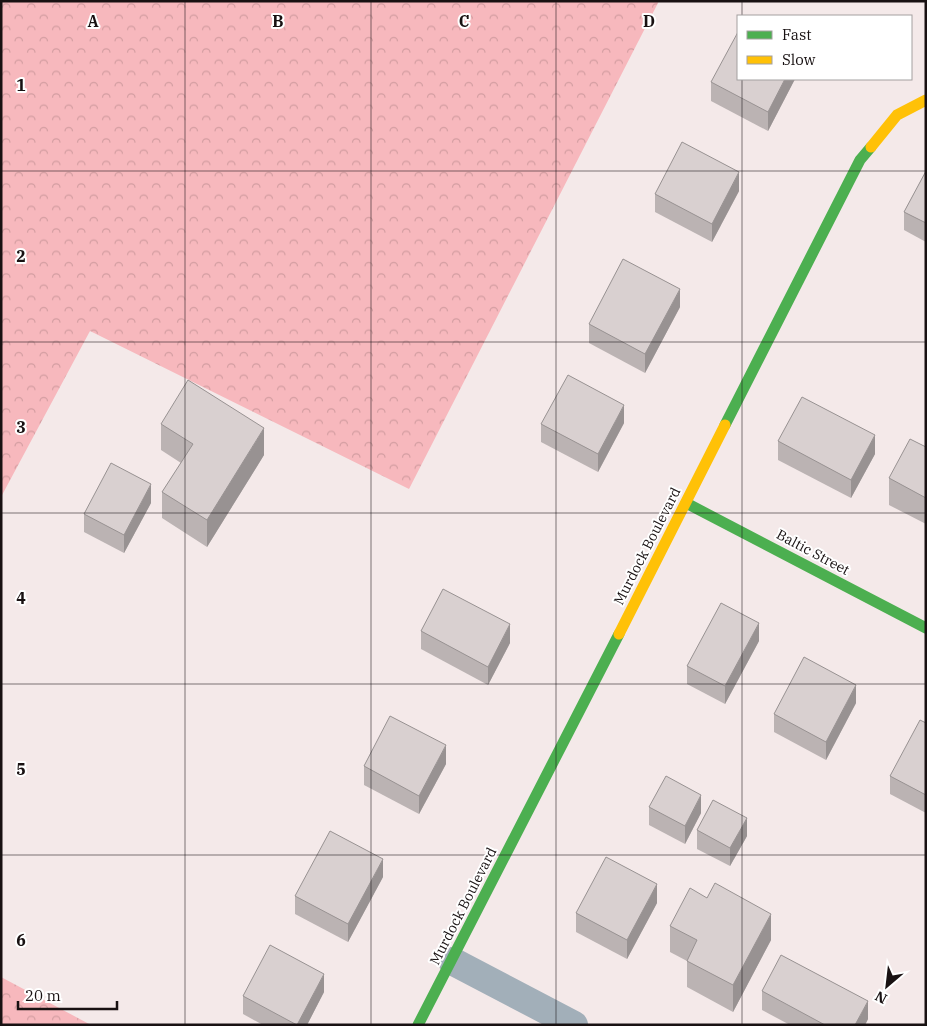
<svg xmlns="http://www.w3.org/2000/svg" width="927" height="1026" font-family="'IBM Plex Serif',serif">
  <defs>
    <pattern id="forest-crowns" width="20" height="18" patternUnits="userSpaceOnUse" patternTransform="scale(1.25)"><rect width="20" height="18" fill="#f7b8bd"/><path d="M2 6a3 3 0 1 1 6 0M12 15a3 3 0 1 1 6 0" fill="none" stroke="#d39da1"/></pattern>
  </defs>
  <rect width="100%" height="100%" fill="#f4e9e9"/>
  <g fill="url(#forest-crowns)">
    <polygon points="1,1 659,1 409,489 90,331 1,497"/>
    <polygon points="1,977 91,1025 1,1025"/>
  </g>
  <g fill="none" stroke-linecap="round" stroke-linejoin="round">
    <polyline stroke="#a2afb9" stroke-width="28" points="452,961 574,1025"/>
    <g stroke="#4caf50" stroke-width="11">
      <polyline points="725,425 860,160 871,147"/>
      <polyline points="686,503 926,628"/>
      <polyline points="418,1025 619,634"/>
    </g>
    <g stroke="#ffc107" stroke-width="11">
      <polyline points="871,147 897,115 926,100"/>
      <polyline points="619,634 725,425"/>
    </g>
  </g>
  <g fill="#bbb3b3">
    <polygon points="738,79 795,79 768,131 711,101 711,82"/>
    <polygon points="926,171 926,242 904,230 904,212"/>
    <polygon points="739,191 712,242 655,212 655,194"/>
    <polygon points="680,307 645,373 589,343 589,324"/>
    <polygon points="624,423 598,472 541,442 541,424"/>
    <polygon points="161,424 264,455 207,547 162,518 162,492 181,463 161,450"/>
    <polygon points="778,441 875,454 851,498 778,460"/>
    <polygon points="926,447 926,524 889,505 889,478"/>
    <polygon points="151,503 124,553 84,532 84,514"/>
    <polygon points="421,631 510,643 488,685 421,649"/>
    <polygon points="759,641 725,704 687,684 687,666"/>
    <polygon points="856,703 826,760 774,732 774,714"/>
    <polygon points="926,723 926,813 890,794 890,776"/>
    <polygon points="446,764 419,814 364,785 364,766"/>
    <polygon points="649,807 701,813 685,844 649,825"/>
    <polygon points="697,830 747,836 730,866 697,849"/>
    <polygon points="383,877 348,942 295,914 295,896"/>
    <polygon points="657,903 627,959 576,932 576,913"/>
    <polygon points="670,926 771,940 733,1012 687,987 687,961 670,952"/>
    <polygon points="762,991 868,1019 865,1025 790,1025 762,1010"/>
    <polygon points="324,992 307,1025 263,1025 243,1014 243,996"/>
  </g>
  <g fill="#989292">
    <polygon points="785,79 795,79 768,131 768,112"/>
    <polygon points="739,172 739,191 712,242 712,224"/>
    <polygon points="680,289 680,307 645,373 645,354"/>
    <polygon points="624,405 624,423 598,472 598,454"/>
    <polygon points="264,428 264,455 207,547 207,520"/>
    <polygon points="875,435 875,454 851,498 851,480"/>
    <polygon points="151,484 151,503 124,553 124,535"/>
    <polygon points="759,623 759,641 725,704 725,686"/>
    <polygon points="510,624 510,643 488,685 488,667"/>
    <polygon points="856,685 856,703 826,760 826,742"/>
    <polygon points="446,745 446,764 419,814 419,796"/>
    <polygon points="701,795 701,813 685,844 685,826"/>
    <polygon points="747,818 747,836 730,866 730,848"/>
    <polygon points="383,859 383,877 348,942 348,924"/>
    <polygon points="657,884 657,903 627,959 627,940"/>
    <polygon points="771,914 771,940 733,1012 733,985"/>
    <polygon points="324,974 324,992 307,1025 297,1025"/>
    <polygon points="868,1001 868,1019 865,1025 855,1025"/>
  </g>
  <g fill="#d9d0d0" stroke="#989292">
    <polygon points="738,32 738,79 785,79 768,112 711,82"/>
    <polygon points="682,142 739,172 712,224 655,194"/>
    <polygon points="926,171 926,223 904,212"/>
    <polygon points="623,259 680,289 645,354 589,324"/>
    <polygon points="568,375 624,405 598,454 541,424"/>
    <polygon points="188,380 264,428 207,520 162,492 193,444 161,424"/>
    <polygon points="802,397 875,435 851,480 778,441"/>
    <polygon points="910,439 926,447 926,498 889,478"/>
    <polygon points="111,463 151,484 124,535 84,514"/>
    <polygon points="443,589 510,624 488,667 421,631"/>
    <polygon points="721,603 759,623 725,686 687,666"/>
    <polygon points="804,657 856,685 826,742 774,714"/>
    <polygon points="390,716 446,745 419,796 364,766"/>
    <polygon points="920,720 926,723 926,795 890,776"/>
    <polygon points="666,776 701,795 685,826 649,807"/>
    <polygon points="713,800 747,818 730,848 697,830"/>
    <polygon points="330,831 383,859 348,924 295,896"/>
    <polygon points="606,857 657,884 627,940 576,913"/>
    <polygon points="715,883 771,914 733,985 687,961 697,940 670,926 690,888 707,898"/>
    <polygon points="270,945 324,974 297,1025 243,996"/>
    <polygon points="781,955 868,1001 855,1025 825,1025 762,991"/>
  </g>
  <path fill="none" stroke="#181112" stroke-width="1" stroke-opacity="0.55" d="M185 1V1025M371 1V1025M556 1V1025M742 1V16M742 79V1025M1 171H926M1 342H926M1 513H926M1 684H926M1 855H926"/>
  <g text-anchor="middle" stroke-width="4" stroke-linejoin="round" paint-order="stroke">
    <g font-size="14" fill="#181112" stroke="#fff">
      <text transform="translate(647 546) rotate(-63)" y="5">Murdock Boulevard</text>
      <text transform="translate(813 552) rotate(28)" y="5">Baltic Street</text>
      <text transform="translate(463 906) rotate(-63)" y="5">Murdock Boulevard</text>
    </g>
  </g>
  <g font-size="16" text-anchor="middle" font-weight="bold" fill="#181112" stroke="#fff" stroke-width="4" stroke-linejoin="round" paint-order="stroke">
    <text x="93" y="27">A</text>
    <text x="278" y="27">B</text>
    <text x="464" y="27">C</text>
    <text x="649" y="27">D</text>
    <text x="21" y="91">1</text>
    <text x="21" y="262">2</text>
    <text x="21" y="433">3</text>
    <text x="21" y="604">4</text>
    <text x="21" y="775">5</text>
    <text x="21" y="946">6</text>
  </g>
  <rect width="927" height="1026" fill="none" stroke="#181112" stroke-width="5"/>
  <rect x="737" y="15" width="175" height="65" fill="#ffffff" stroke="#a3a0a0"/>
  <rect x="747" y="31" width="25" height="8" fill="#4caf50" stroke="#a3a0a0"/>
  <text x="782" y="40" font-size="15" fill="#181112">Fast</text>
  <rect x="747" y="56" width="25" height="8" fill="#ffc107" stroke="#a3a0a0"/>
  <text x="782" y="65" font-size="15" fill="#181112">Slow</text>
  <g transform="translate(887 986) rotate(208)" stroke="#ffffff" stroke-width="4" paint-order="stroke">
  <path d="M0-4L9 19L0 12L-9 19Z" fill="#181112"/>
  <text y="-8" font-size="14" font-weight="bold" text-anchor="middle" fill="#181112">N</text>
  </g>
  <path d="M18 1001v8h99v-8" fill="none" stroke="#181112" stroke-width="2.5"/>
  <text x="25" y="1001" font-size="15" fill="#181112" stroke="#ffffff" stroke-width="4" paint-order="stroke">20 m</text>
</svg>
